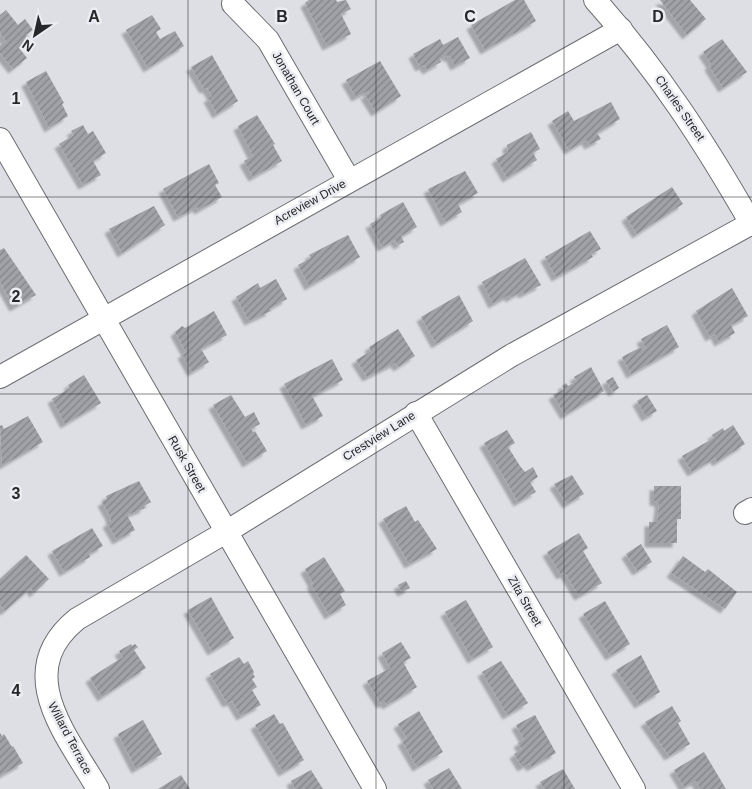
<svg xmlns="http://www.w3.org/2000/svg" width="752" height="789" font-family="Helvetica,sans-serif">
  <defs>
    <pattern id="building-hatch" width="6" height="6" patternUnits="userSpaceOnUse" patternTransform="scale(1.25)"><rect width="6" height="6" fill="#a1a2a7"/><path d="M-1 1l2-2M0 6l6-6M5 7l2-2" fill="none" stroke="#838488"/></pattern>
    <filter id="shadow"><feDropShadow dx="-4.5" dy="4.5" stdDeviation="1" flood-color="#0004"/></filter>
  </defs>
  <rect width="100%" height="100%" fill="#dedfe5"/>
  <g fill="url(#building-hatch)" filter="url(#shadow)">
    <polygon points="309,0 336,0 337,2 346,0 351,9 341,14 351,34 327,46 305,3"/>
    <polygon points="515,0 524,0 536,21 485,50 471,25"/>
    <polygon points="660,0 690,0 706,19 687,35"/>
    <polygon points="6,10 18,25 25,19 33,30 26,35 30,40 19,48 27,58 13,69 0,53 0,46 6,41 0,33 0,15"/>
    <polygon points="152,15 161,29 156,32 160,39 175,31 184,46 148,68 126,30"/>
    <polygon points="458,37 470,58 455,66 450,56 448,58 447,55 440,59 441,62 427,70 424,65 420,67 413,54 440,39 443,45"/>
    <polygon points="722,39 747,72 723,88 709,66 711,64 703,52"/>
    <polygon points="212,55 238,101 217,114 208,98 212,96 207,88 204,89 191,67"/>
    <polygon points="380,61 401,96 376,112 365,95 369,93 368,91 356,97 346,80"/>
    <polygon points="46,71 64,103 62,104 68,116 49,128 26,82"/>
    <polygon points="611,102 620,119 597,133 601,139 589,145 586,140 569,150 552,121 568,111 574,121"/>
    <polygon points="257,115 275,144 273,145 282,161 253,177 244,161 253,156 238,126"/>
    <polygon points="83,125 88,134 93,131 106,153 93,161 101,175 83,185 59,144 74,135 71,131"/>
    <polygon points="531,132 540,149 533,153 537,160 507,178 496,159 508,152 507,145"/>
    <polygon points="209,164 219,183 215,185 222,197 199,210 197,207 178,217 163,189"/>
    <polygon points="465,171 478,193 458,204 462,212 445,222 428,189"/>
    <polygon points="672,187 683,204 637,234 626,217"/>
    <polygon points="403,202 417,227 401,236 404,242 398,245 395,240 382,247 370,224 381,218 380,215"/>
    <polygon points="154,206 165,225 122,253 109,229"/>
    <polygon points="590,231 601,249 591,254 593,257 556,277 545,257"/>
    <polygon points="348,235 360,257 309,286 298,265 311,258 309,255"/>
    <polygon points="4,248 36,295 14,307 0,282 0,250"/>
    <polygon points="525,258 541,285 523,294 522,291 510,298 509,295 493,304 482,282"/>
    <polygon points="276,279 287,299 269,309 271,311 249,321 236,297 258,283 260,288"/>
    <polygon points="732,288 748,316 731,325 735,333 719,342 715,334 710,337 696,311"/>
    <polygon points="459,295 473,321 436,344 421,317"/>
    <polygon points="214,311 227,335 201,349 209,362 192,372 182,354 186,352 175,332 182,326 185,328"/>
    <polygon points="667,325 679,347 631,374 622,357 641,347 642,350 646,348 641,339"/>
    <polygon points="398,329 415,356 398,367 395,363 367,377 356,360 371,351 369,347"/>
    <polygon points="332,359 343,380 312,396 323,416 306,425 284,384"/>
    <polygon points="591,367 604,391 565,415 553,395 564,389 562,386 566,383 568,386 577,381 574,377"/>
    <polygon points="84,375 101,403 65,424 52,399 70,388 68,385"/>
    <polygon points="613,377 619,388 613,392 606,381"/>
    <polygon points="231,395 245,417 254,412 260,424 251,429 253,432 255,431 267,451 247,463 213,405"/>
    <polygon points="647,395 657,411 646,417 637,401"/>
    <polygon points="28,416 43,442 2,466 0,426 2,425 4,429"/>
    <polygon points="733,425 745,444 717,462 715,458 692,472 682,456 714,438 712,435 723,428 724,431"/>
    <polygon points="507,430 515,443 508,447 520,466 525,472 533,467 538,477 530,482 536,492 518,502 484,443"/>
    <polygon points="572,475 584,494 567,504 554,484"/>
    <polygon points="139,481 151,502 144,506 145,508 127,515 135,530 117,540 107,523 111,521 110,516 102,502 107,499 106,496"/>
    <polygon points="654,486 681,486 681,519 677,519 677,543 649,543 649,522 657,522 659,506 659,502 654,501"/>
    <polygon points="406,506 415,522 418,520 437,549 409,564 383,519"/>
    <polygon points="92,528 103,546 89,554 90,557 64,572 52,551"/>
    <polygon points="579,533 588,548 583,551 602,583 579,596 565,573 561,575 547,552"/>
    <polygon points="641,544 652,562 637,571 626,554"/>
    <polygon points="26,555 49,579 34,593 31,588 5,611 0,605 0,579"/>
    <polygon points="683,556 705,572 708,569 737,592 725,609 671,573"/>
    <polygon points="324,557 345,591 340,594 346,605 329,615 311,584 313,583 305,569"/>
    <polygon points="406,581 410,588 402,592 398,585"/>
    <polygon points="211,597 234,638 212,651 188,610"/>
    <polygon points="466,600 493,647 472,659 445,612"/>
    <polygon points="605,601 630,644 610,656 583,614"/>
    <polygon points="401,642 411,658 403,662 417,687 387,705 385,702 381,704 367,681 390,668 382,653"/>
    <polygon points="131,644 132,646 135,644 138,647 134,650 146,668 102,697 90,678 123,657 119,651"/>
    <polygon points="641,655 660,692 639,704 616,670"/>
    <polygon points="239,657 244,664 248,661 254,672 253,674 255,677 252,679 257,687 252,690 261,705 241,716 232,701 227,703 210,674"/>
    <polygon points="501,661 528,703 507,715 482,672"/>
    <polygon points="672,706 681,721 678,723 690,744 669,756 645,722"/>
    <polygon points="419,711 443,752 417,767 402,741 407,738 398,724"/>
    <polygon points="274,714 280,724 283,723 304,760 283,772 255,725"/>
    <polygon points="535,715 556,753 531,767 529,763 522,767 514,754 522,749 518,743 524,739 516,725"/>
    <polygon points="143,720 162,754 136,769 118,734"/>
    <polygon points="0,733 2,736 4,734 12,747 13,746 23,763 0,776"/>
    <polygon points="704,752 726,789 700,789 696,781 684,787 674,770"/>
    <polygon points="449,768 462,789 433,789 428,780"/>
    <polygon points="563,769 575,789 544,789 540,782"/>
    <polygon points="311,770 323,789 295,789 291,781"/>
    <polygon points="181,775 190,789 158,789"/>
  </g>
  <g fill="none" stroke-linecap="round" stroke-linejoin="round">
    <g stroke="#6c6d71" stroke-width="24">
      <g id="minor">
        <path d="M595 0C658 70 705 143 752 225"/>
        <polyline points="233,4 268,40 349,180"/>
        <polyline points="0,139 375,789"/>
        <polyline points="0,377 621,29"/>
        <polyline points="416,413 634,789"/>
        <polyline points="745,513 752,509"/>
        <path d="M98 789C66 734 12 672 77 619L226 532 512 355 752 223"/>
      </g>
    </g>
    <use href="#minor" stroke="#fff" stroke-width="22"/>
  </g>
  <path fill="none" stroke="#262728" stroke-width="1" stroke-opacity="0.55" d="M188 0V789M376 0V789M564 0V789M0 197H752M0 394H752M0 592H752"/>
  <g text-anchor="middle" stroke-width="5" stroke-linejoin="round" paint-order="stroke">
    <g font-size="12" fill="#262728" stroke="#ebedf2">
      <text transform="translate(296 88) rotate(60)" y="4">Jonathan Court</text>
      <text transform="translate(680 108) rotate(55)" y="4">Charles Street</text>
      <text transform="translate(310 202) rotate(-29)" y="4">Acreview Drive</text>
      <text transform="translate(379 436) rotate(-32)" y="4">Crestview Lane</text>
      <text transform="translate(187 464) rotate(60)" y="4">Rusk Street</text>
      <text transform="translate(525 601) rotate(60)" y="4">Zita Street</text>
      <text transform="translate(70 738) rotate(62)" y="4">Willard Terrace</text>
    </g>
  </g>
  <g font-size="16" text-anchor="middle" font-weight="bold" fill="#262728" stroke="#ebedf2" stroke-width="5" stroke-linejoin="round" paint-order="stroke">
    <text x="94" y="22">A</text>
    <text x="282" y="22">B</text>
    <text x="470" y="22">C</text>
    <text x="658" y="22">D</text>
    <text x="16" y="104">1</text>
    <text x="16" y="302">2</text>
    <text x="16" y="499">3</text>
    <text x="16" y="696">4</text>
  </g>
  <g transform="translate(35 35) rotate(214)" stroke="#ebedf2" stroke-width="4" paint-order="stroke">
  <path d="M0-4L9 19L0 12L-9 19Z" fill="#262728"/>
  <text y="-8" font-size="14" font-weight="bold" text-anchor="middle" fill="#262728">N</text>
  </g>
</svg>
